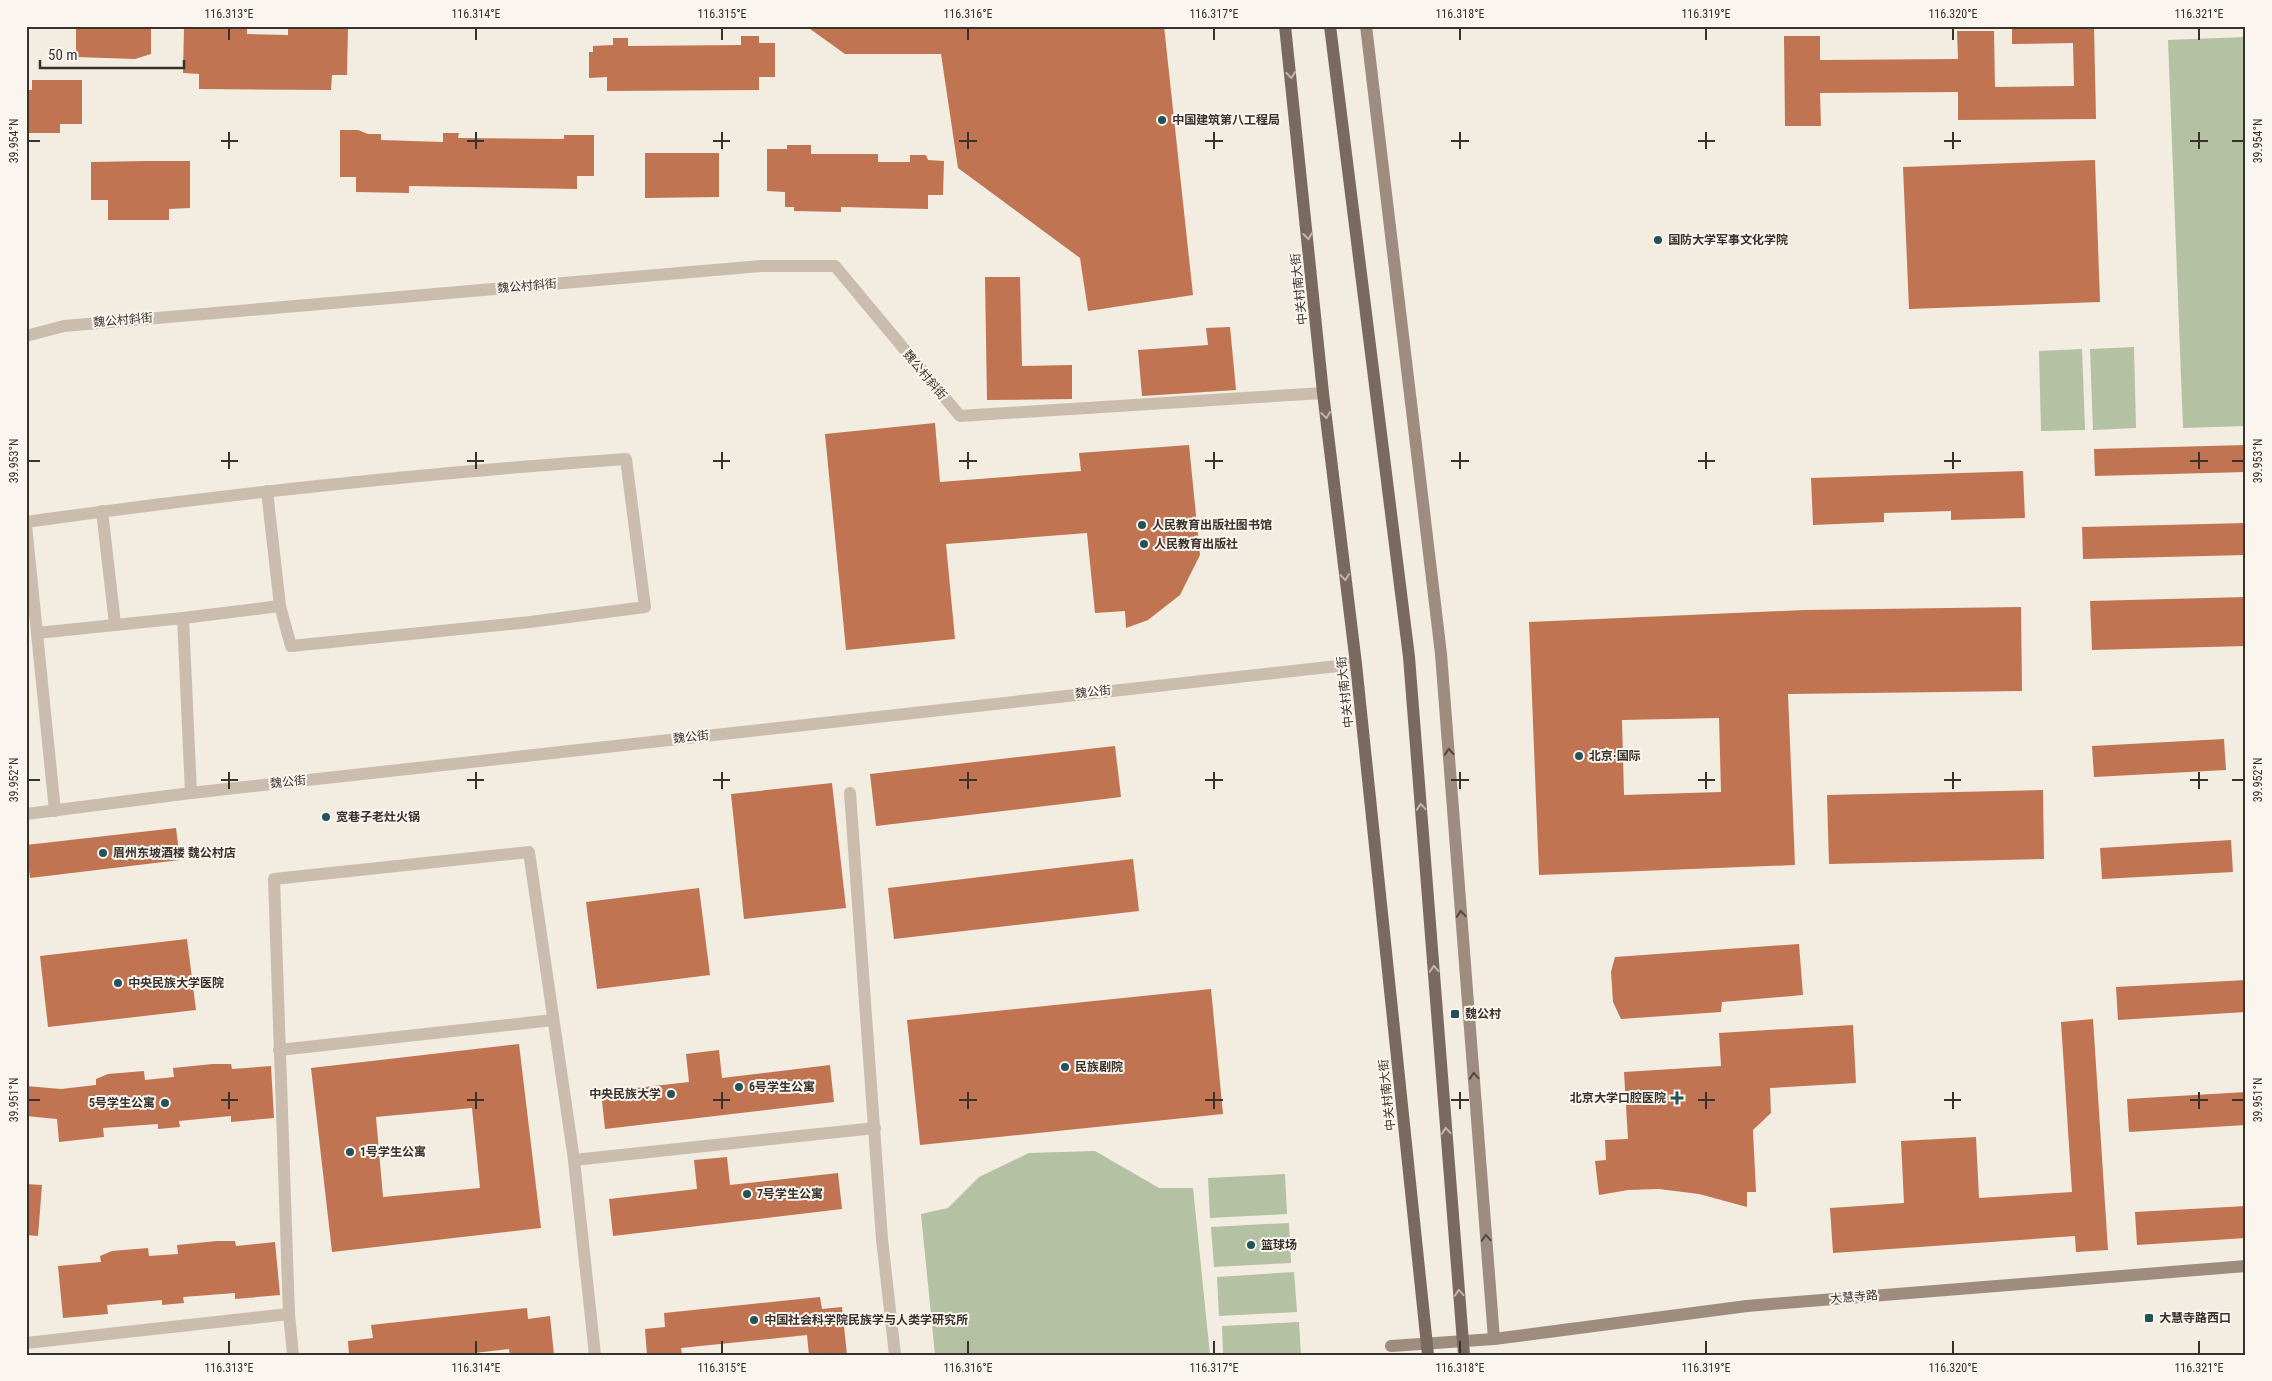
<svg xmlns="http://www.w3.org/2000/svg" width="2272" height="1381" font-family="'Roboto Condensed','Noto Sans SC',sans-serif">
  <rect width="100%" height="100%" fill="#f2ece1"/>
  <g fill="#b4c1a2">
    <polygon points="2246,37 2246,426 2183,428 2168,40"/>
    <polygon points="2134,347 2136,428 2093,430 2090,349"/>
    <polygon points="2082,349 2085,430 2041,431 2039,351"/>
    <polygon points="1095,1151 1159,1188 1193,1188 1210,1355 935,1355 921,1214 948,1208 979,1177 1029,1153"/>
    <polygon points="1285,1174 1287,1214 1210,1218 1208,1178"/>
    <polygon points="1289,1223 1291,1263 1214,1267 1211,1227"/>
    <polygon points="1294,1272 1297,1312 1219,1316 1217,1277"/>
    <polygon points="1299,1322 1301,1355 1223,1355 1222,1326"/>
  </g>
  <g fill="#c07452" fill-rule="evenodd">
    <polygon points="76,26 151,26 151,54 135,59 76,57"/>
    <polygon points="310,26 348,27 347,75 332,75 331,90 199,89 199,74 183,73 184,28 247,29 247,34 288,35 288,29 310,29"/>
    <polygon points="806,26 1164,26 1193,295 1088,311 1080,258 958,168 941,54 845,54"/>
    <polygon points="2012,26 2094,26 2096,119 1958,120 1958,92 1820,93 1821,126 1785,126 1784,36 1820,36 1820,60 1958,59 1957,31 1994,31 1995,87 2074,86 2073,43 2012,44"/>
    <polygon points="741,36 759,36 759,43 775,43 775,77 759,77 759,90 607,91 607,77 589,78 589,52 593,52 593,46 613,45 613,38 628,38 628,46 741,45"/>
    <polygon points="32,80 82,80 82,124 60,124 60,133 26,133 26,90 32,90"/>
    <polygon points="340,130 358,130 368,134 381,134 381,140 443,142 443,133 459,133 458,138 564,139 564,135 594,135 594,176 577,176 577,189 409,186 409,193 356,192 356,177 340,177"/>
    <polygon points="787,145 811,145 811,154 878,154 878,162 910,162 910,155 926,155 928,160 944,161 943,195 928,195 928,209 841,207 841,212 794,211 794,207 785,207 785,192 767,191 767,149 787,149"/>
    <polygon points="645,153 719,153 719,197 645,198"/>
    <polygon points="2095,160 2100,302 1909,309 1903,167"/>
    <polygon points="146,161 190,161 190,208 169,209 169,220 108,220 108,200 91,200 91,162"/>
    <polygon points="985,277 1020,277 1022,366 1072,365 1072,399 987,400"/>
    <polygon points="1230,327 1236,390 1142,396 1138,350 1208,345 1206,328"/>
    <polygon points="935,423 940,482 1081,471 1079,453 1189,445 1200,555 1180,595 1148,620 1126,628 1125,611 1095,613 1087,533 946,544 955,639 846,650 825,434"/>
    <polygon points="2246,445 2246,472 2095,476 2094,449"/>
    <polygon points="2023,471 2025,518 1951,520 1951,511 1884,513 1884,522 1813,525 1811,478"/>
    <polygon points="2246,523 2246,555 2083,559 2082,527"/>
    <polygon points="2246,597 2246,646 2092,650 2090,601"/>
    <path d="M2021 607 2022 691 1788 694 1795 865 1539 875 1529 622 1804 610ZM1719 718 1721 792 1624 795 1622 720Z"/>
    <polygon points="2224,739 2226,770 2094,777 2092,746"/>
    <polygon points="1115,746 1121,797 876,826 870,774"/>
    <polygon points="832,783 846,908 744,919 731,794"/>
    <polygon points="2043,790 2044,859 1829,864 1827,795"/>
    <polygon points="176,828 180,860 30,878 26,845"/>
    <polygon points="2231,840 2233,872 2102,879 2100,848"/>
    <polygon points="1133,859 1139,911 894,939 888,888"/>
    <polygon points="699,888 710,975 597,989 586,902"/>
    <polygon points="187,939 196,1010 48,1027 40,956"/>
    <polygon points="1799,944 1803,995 1722,1002 1721,1012 1621,1019 1613,1002 1611,972 1615,957"/>
    <polygon points="2246,980 2246,1012 2118,1020 2116,987"/>
    <polygon points="1211,989 1223,1114 920,1145 907,1020"/>
    <polygon points="2093,1019 2108,1250 2076,1252 2075,1236 1833,1253 1830,1208 1904,1203 1901,1141 1976,1137 1979,1198 2072,1192 2061,1022"/>
    <polygon points="1853,1025 1856,1083 1770,1088 1771,1113 1753,1130 1756,1192 1747,1192 1747,1207 1699,1194 1659,1189 1628,1190 1599,1195 1595,1161 1606,1160 1605,1140 1628,1139 1624,1072 1721,1066 1719,1033"/>
    <path d="M519 1044 541 1228 332 1252 311 1068ZM472 1108 480 1188 383 1197 376 1117Z"/>
    <polygon points="719,1050 722,1078 830,1065 834,1102 605,1129 601,1092 689,1082 686,1054"/>
    <polygon points="213,1064 231,1064 232,1069 271,1066 274,1118 231,1122 231,1116 179,1121 180,1127 158,1129 158,1124 103,1128 104,1137 59,1142 57,1119 26,1116 26,1086 61,1089 96,1085 96,1079 108,1074 144,1071 145,1080 174,1077 173,1068"/>
    <polygon points="2246,1092 2246,1125 2129,1132 2127,1099"/>
    <polygon points="727,1157 730,1185 838,1173 842,1209 613,1236 609,1199 697,1189 694,1160"/>
    <polygon points="26,1184 42,1185 38,1236 26,1235"/>
    <polygon points="2246,1206 2246,1238 2137,1245 2135,1212"/>
    <polygon points="217,1241 235,1241 236,1246 275,1242 280,1295 235,1299 235,1293 183,1297 184,1303 162,1305 162,1300 107,1305 108,1314 63,1318 58,1266 101,1262 100,1256 112,1251 148,1248 149,1256 178,1254 177,1245"/>
    <polygon points="820,1297 822,1309 842,1307 847,1355 809,1355 807,1335 681,1348 682,1355 647,1355 645,1329 665,1327 664,1313"/>
    <polygon points="527,1308 528,1319 550,1316 554,1355 510,1355 509,1349 457,1355 349,1355 348,1341 373,1338 371,1325"/>
  </g>
  <g fill="none" stroke-linecap="round" stroke-linejoin="round">
    <g stroke="#cabdad" stroke-width="12">
      <polyline points="26,336 64,326 761,266 835,266 960,416 1323,393"/>
      <polyline points="267,491 280,606"/>
      <polyline points="102,511 115,624"/>
      <path d="M26 522C225 494 425 473 626 459L645 607 530 622 291 646 280 606 183 618 191 793"/>
      <polyline points="26,525 55,811"/>
      <polyline points="37,633 183,618"/>
      <polyline points="850,793 882,1239 895,1355"/>
      <polyline points="26,814 191,793 1356,664"/>
      <polyline points="279,1050 553,1020"/>
      <polyline points="574,1160 875,1128"/>
      <polyline points="26,1343 289,1314"/>
      <polyline points="293,1355 289,1314 274,879 529,852 574,1160 595,1355"/>
    </g>
    <g stroke="#9e8c7f" stroke-width="12">
      <polyline points="1366,26 1441,654 1494,1339"/>
      <polyline points="1391,1346 1494,1339 1747,1306 2246,1266"/>
    </g>
    <g stroke="#7a695e" stroke-width="12">
      <polyline points="1285,26 1323,393 1356,664 1428,1355"/>
      <polyline points="1330,26 1409,657 1464,1355"/>
    </g>
  </g>
  <defs><path id="oneway-chevron" d="M-2-3.5L2.5 0L-2 3.5" fill="none" stroke-width="1.6" stroke-linecap="round" stroke-linejoin="round" transform="scale(1.25)"/></defs>
  <g stroke="#c0b6ad">
    <use href="#oneway-chevron" transform="translate(1291 75) rotate(84)"/>
    <use href="#oneway-chevron" transform="translate(1308 236) rotate(84)"/>
    <use href="#oneway-chevron" transform="translate(1326 415) rotate(83)"/>
    <use href="#oneway-chevron" transform="translate(1345 577) rotate(83)"/>
    <use href="#oneway-chevron" transform="translate(1421 807) rotate(-94)"/>
    <use href="#oneway-chevron" transform="translate(1434 969) rotate(-94)"/>
    <use href="#oneway-chevron" transform="translate(1446 1131) rotate(-94)"/>
    <use href="#oneway-chevron" transform="translate(1459 1293) rotate(-94)"/>
  </g>
  <g stroke="#524840">
    <use href="#oneway-chevron" transform="translate(1449 752) rotate(-94)"/>
    <use href="#oneway-chevron" transform="translate(1461 914) rotate(-94)"/>
    <use href="#oneway-chevron" transform="translate(1474 1076) rotate(-94)"/>
    <use href="#oneway-chevron" transform="translate(1486 1238) rotate(-94)"/>
  </g>
  <path fill="none" stroke="#39312b" stroke-width="2" d="M229 28V40M476 28V40M722 28V40M968 28V40M1214 28V40M1460 28V40M1706 28V40M1953 28V40M2199 28V40M229 132V149M476 132V149M722 132V149M968 132V149M1214 132V149M1460 132V149M1706 132V149M1953 132V149M2199 132V149M28 141H40M221 141H238M467 141H484M713 141H730M959 141H977M1205 141H1223M1451 141H1469M1698 141H1715M1944 141H1961M2190 141H2208M2232 141H2244M229 452V469M476 452V469M722 452V469M968 452V469M1214 452V469M1460 452V469M1706 452V469M1953 452V469M2199 452V469M28 461H40M221 461H238M467 461H484M713 461H730M959 461H977M1205 461H1223M1451 461H1469M1698 461H1715M1944 461H1961M2190 461H2208M2232 461H2244M229 772V789M476 772V789M722 772V789M968 772V789M1214 772V789M1460 772V789M1706 772V789M1953 772V789M2199 772V789M28 780H40M221 780H238M467 780H484M713 780H730M959 780H977M1205 780H1223M1451 780H1469M1698 780H1715M1944 780H1961M2190 780H2208M2232 780H2244M229 1092V1109M476 1092V1109M722 1092V1109M968 1092V1109M1214 1092V1109M1460 1092V1109M1706 1092V1109M1953 1092V1109M2199 1092V1109M28 1100H40M221 1100H238M467 1100H484M713 1100H730M959 1100H977M1205 1100H1223M1451 1100H1469M1698 1100H1715M1944 1100H1961M2190 1100H2208M2232 1100H2244M229 1341V1354M476 1341V1354M722 1341V1354M968 1341V1354M1214 1341V1354M1460 1341V1354M1706 1341V1354M1953 1341V1354M2199 1341V1354"/>
  <g fill="#235259" stroke="#faf5ee" stroke-width="2">
    <circle cx="1162" cy="120" r="5"/>
    <circle cx="1658" cy="240" r="5"/>
    <circle cx="1142" cy="525" r="5"/>
    <circle cx="1144" cy="544" r="5"/>
    <circle cx="1579" cy="756" r="5"/>
    <circle cx="326" cy="817" r="5"/>
    <circle cx="103" cy="853" r="5"/>
    <circle cx="118" cy="983" r="5"/>
    <rect x="1450" y="1009" width="10" height="10" rx="2.5"/>
    <circle cx="1065" cy="1067" r="5"/>
    <circle cx="739" cy="1087" r="5"/>
    <circle cx="671" cy="1094" r="5"/>
    <path d="M1674.5 1090.5h5v5h5v5h-5v5h-5v-5h-5v-5h5z"/>
    <circle cx="165" cy="1103" r="5"/>
    <circle cx="350" cy="1152" r="5"/>
    <circle cx="747" cy="1194" r="5"/>
    <circle cx="1251" cy="1245" r="5"/>
    <rect x="2144" y="1313" width="10" height="10" rx="2.5"/>
    <circle cx="754" cy="1320" r="5"/>
  </g>
  <g text-anchor="middle" stroke-width="4" stroke-linejoin="round" paint-order="stroke">
    <g font-size="12" font-weight="bold" fill="#39312b" stroke="#faf5ee" text-anchor="start">
      <text x="1172" y="124">中国建筑第八工程局</text>
      <text x="1668" y="244">国防大学军事文化学院</text>
      <text x="1152" y="529">人民教育出版社图书馆</text>
      <text x="1154" y="548">人民教育出版社</text>
      <text x="1589" y="760">北京·国际</text>
      <text x="336" y="821">宽巷子老灶火锅</text>
      <text x="113" y="857">眉州东坡酒楼 魏公村店</text>
      <text x="128" y="987">中央民族大学医院</text>
      <text x="1465" y="1018">魏公村</text>
      <text x="1075" y="1071">民族剧院</text>
      <text x="749" y="1091">6号学生公寓</text>
      <text x="661" y="1098" text-anchor="end">中央民族大学</text>
      <text x="1666" y="1102" text-anchor="end">北京大学口腔医院</text>
      <text x="155" y="1107" text-anchor="end">5号学生公寓</text>
      <text x="360" y="1156">1号学生公寓</text>
      <text x="757" y="1198">7号学生公寓</text>
      <text x="1261" y="1249">篮球场</text>
      <text x="2159" y="1322">大慧寺路西口</text>
      <text x="764" y="1324">中国社会科学院民族学与人类学研究所</text>
    </g>
    <g font-size="12" fill="#39312b" stroke="#faf5ee">
      <text transform="translate(527 286) rotate(-5)" y="4">魏公村斜街</text>
      <text transform="translate(1299 289) rotate(-96)" y="4">中关村南大街</text>
      <text transform="translate(123 320) rotate(-5)" y="4">魏公村斜街</text>
      <text transform="translate(925 375) rotate(50)" y="4">魏公村斜街</text>
      <text transform="translate(1093 692) rotate(-6)" y="4">魏公街</text>
      <text transform="translate(1345 692) rotate(-96)" y="4">中关村南大街</text>
      <text transform="translate(691 737) rotate(-6)" y="4">魏公街</text>
      <text transform="translate(288 782) rotate(-6)" y="4">魏公街</text>
      <text transform="translate(1387 1095) rotate(-96)" y="4">中关村南大街</text>
      <text transform="translate(1854 1297) rotate(-5)" y="4">大慧寺路</text>
    </g>
  </g>
  <rect width="2272" height="1381" fill="none" stroke="#faf5ee" stroke-width="55"/>
  <path d="M40 60v8h144v-8" fill="none" stroke="#39312b" stroke-width="2.5"/>
  <text x="48" y="60" font-size="15" fill="#39312b" stroke="#faf5ee" stroke-width="4" paint-order="stroke">50 m</text>
  <rect x="28" y="28" width="2216" height="1326" fill="none" stroke="#39312b" stroke-width="2"/>
  <g font-size="12" text-anchor="middle" fill="#39312b">
    <text x="229" y="18">116.313°E</text>
    <text x="476" y="18">116.314°E</text>
    <text x="722" y="18">116.315°E</text>
    <text x="968" y="18">116.316°E</text>
    <text x="1214" y="18">116.317°E</text>
    <text x="1460" y="18">116.318°E</text>
    <text x="1706" y="18">116.319°E</text>
    <text x="1953" y="18">116.320°E</text>
    <text x="2199" y="18">116.321°E</text>
    <text transform="translate(14 141) rotate(-90)" y="4">39.954°N</text>
    <text transform="translate(2258 141) rotate(-90)" y="4">39.954°N</text>
    <text transform="translate(14 461) rotate(-90)" y="4">39.953°N</text>
    <text transform="translate(2258 461) rotate(-90)" y="4">39.953°N</text>
    <text transform="translate(14 780) rotate(-90)" y="4">39.952°N</text>
    <text transform="translate(2258 780) rotate(-90)" y="4">39.952°N</text>
    <text transform="translate(14 1100) rotate(-90)" y="4">39.951°N</text>
    <text transform="translate(2258 1100) rotate(-90)" y="4">39.951°N</text>
    <text x="229" y="1372">116.313°E</text>
    <text x="476" y="1372">116.314°E</text>
    <text x="722" y="1372">116.315°E</text>
    <text x="968" y="1372">116.316°E</text>
    <text x="1214" y="1372">116.317°E</text>
    <text x="1460" y="1372">116.318°E</text>
    <text x="1706" y="1372">116.319°E</text>
    <text x="1953" y="1372">116.320°E</text>
    <text x="2199" y="1372">116.321°E</text>
  </g>
</svg>
